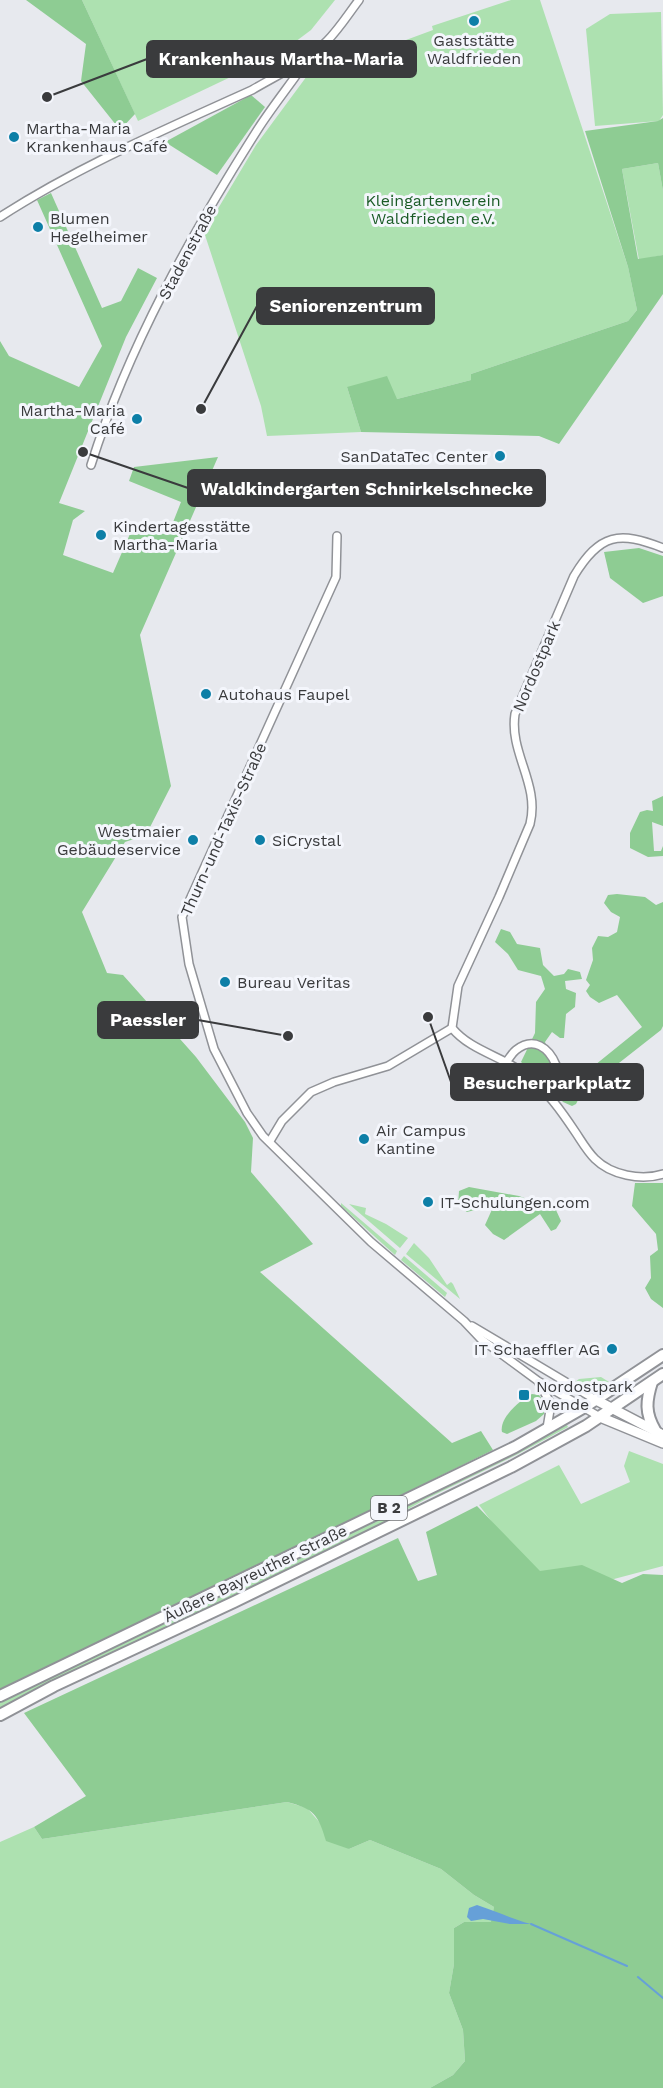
<svg xmlns="http://www.w3.org/2000/svg" width="663" height="2088" font-family="'Work Sans',sans-serif">
  <rect width="100%" height="100%" fill="#e7e9ee"/>
  <g fill="#ade1b0">
    <polygon points="82,0 335,0 311,30 279,54 138,121"/>
    <polygon points="511,0 540,0 628,267 637,310 628,321 471,374 471,380 397,399 347,387 361,432 267,436 261,406 204,232 256,145 318,61 352,60 433,30 432,26"/>
    <polygon points="661,12 663,115 659,121 595,126 586,29 610,14"/>
    <polygon points="658,163 663,191 663,255 639,260 622,169"/>
    <polygon points="341,1203 397,1251 395,1255 341,1206"/>
    <polygon points="349,1204 366,1208 365,1214 386,1224 408,1238 400,1248"/>
    <polygon points="414,1243 429,1258 447,1285 451,1282 453,1284 460,1299 406,1254"/>
    <polygon points="404,1256 447,1293 445,1297 401,1260"/>
    <path d="M601 1377 609 1382C594 1390 589 1390 575 1382L579 1379Z"/>
    <polygon points="567,1425 568,1427 518,1454 426,1499 365,1533 0,1709 0,1703 503,1458"/>
    <polygon points="629,1451 663,1464 663,1566 614,1579 530,1572 479,1505 559,1465 581,1504 630,1482 624,1466"/>
    <polygon points="287,1802 307,1808 321,1824 349,1849 370,1840 441,1869 474,1895 494,1907 492,1922 464,1922 454,1928 454,1964 449,1993 463,2030 465,2061 453,2075 430,2088 0,2088 0,1842 34,1827 42,1839"/>
  </g>
  <g fill="#8ecc93">
    <polygon points="26,0 82,0 135,114 120,130 81,81 86,44"/>
    <polygon points="251,95 265,107 217,175 165,142"/>
    <polygon points="663,118 663,191 658,163 622,169 638,259 663,255 663,294 559,444 539,436 361,432 347,387 387,376 397,399 471,380 471,374 628,321 637,310 628,267 585,131 658,121"/>
    <polygon points="51,193 102,308 121,301 138,268 157,278 126,337 59,503 85,511 73,520 63,555 113,573 133,527 168,535 181,502 129,481 134,467 218,457 140,635 171,786 146,835 125,842 82,912 107,973 123,975 196,1057 245,1122 253,1138 251,1172 313,1244 260,1272 452,1443 481,1431 493,1450 0,1692 0,341 9,356 79,387 102,346 37,200"/>
    <polygon points="639,548 663,556 663,596 643,603 610,578 604,552"/>
    <polygon points="663,796 663,826 652,822 654,851 661,851 663,846 663,856 648,857 630,848 630,833 640,812 647,810 653,811 652,801"/>
    <polygon points="617,894 645,897 656,905 663,902 663,1026 661,1030 582,1092 576,1104 572,1106 563,1102 556,1094 561,1080 567,1078 574,1082 642,1027 617,995 599,1003 590,997 586,991 590,985 586,980 593,960 592,948 598,936 608,937 617,932 620,917 611,912 604,903 608,895"/>
    <path d="M501 929 510 932 517 944 540 948 543 965 554 976 564 974 568 969 580 972 582 979 565 981 566 989 576 993 575 1007 566 1014 564 1038H560L552 1032 545 1042C552 1060 554 1066 547 1085L521 1062 535 1033 536 1002 545 989 541 976 518 970 508 954 495 942Z"/>
    <polygon points="635,1183 663,1183 663,1308 651,1299 645,1288 651,1278 650,1256 658,1250 656,1234 632,1206"/>
    <polygon points="469,1187 519,1196 556,1210 561,1221 556,1229 551,1231 540,1214 504,1240 493,1234 485,1225 494,1205 489,1200 479,1200 475,1210 467,1212 458,1205 459,1191"/>
    <path d="M532 1394 539 1395 545 1403 544 1414 536 1421 507 1434 502 1432C499 1418 520 1400 532 1394Z"/>
    <path d="M477 1506 540 1571 582 1565 622 1583 643 1574 663 1575V2088H430L453 2075 465 2061 463 2030 449 1993 454 1964V1928L464 1922H491L494 1907 474 1895 441 1869 370 1840 349 1849 326 1841C318 1814 314 1809 287 1802L42 1839 34 1827 86 1796 24 1713 398 1538 418 1581 437 1575 426 1532Z"/>
  </g>
  <path fill="#66a0d8" d="M477 1905C496 1911 512 1919 531 1924H510L483 1919 471 1921 467 1917 469 1908Z"/>
  <g fill="none" stroke-linecap="round" stroke-linejoin="round">
    <g stroke="#66a0d8" stroke-width="2">
      <polyline points="531,1924 627,1966"/>
      <polyline points="638,1977 663,1998"/>
    </g>
    <g stroke="#909297" stroke-width="10">
      <g id="street">
        <path d="M0 217C79 166 166 129 252 90 277 75 307 62 327 41 339 29 349 13 359 0"/>
        <path d="M91 465C128 347 192 233 258 129 274 104 294 80 311 54"/>
        <polyline points="337,536 336,577 182,917 189,964 214,1049 247,1113 263,1136 371,1242 464,1321 481,1339 538,1381 600,1417"/>
        <path d="M663 548C619 531 600 533 574 576L515 714C509 753 540 784 530 824L499 897 458 986 452 1028C471 1051 502 1056 525 1074 546 1089 562 1112 576 1133 582 1142 587 1151 595 1159 611 1175 641 1181 663 1174"/>
        <path d="M506 1062C509 1059 512 1053 516 1050 534 1036 549 1048 556 1065L546 1093"/>
        <polyline points="270,1141 282,1121 311,1092 334,1082 388,1066 452,1028"/>
        <polyline points="472,1326 596,1400"/>
        <polyline points="539,1383 551,1404 547,1428"/>
      </g>
    </g>
    <g stroke="#909297" stroke-width="12">
      <g id="secondary">
        <polyline points="596,1400 663,1435"/>
        <polyline points="600,1417 663,1443"/>
      </g>
    </g>
    <g stroke="#909297" stroke-width="14">
      <g id="primary">
        <path d="M652 1382C646 1401 645 1413 655 1430"/>
        <polyline points="0,1696 515,1447 583,1408 663,1355"/>
        <polyline points="0,1715 54,1686 234,1602 511,1467 586,1426 663,1374"/>
      </g>
    </g>
    <use href="#street" stroke="#fff" stroke-width="7"/>
    <use href="#secondary" stroke="#fff" stroke-width="9"/>
    <use href="#primary" stroke="#fff" stroke-width="10"/>
  </g>
  <g fill="#0d7fa7" stroke="#f4f6fc" stroke-width="2">
    <circle cx="474" cy="21" r="6"/>
    <circle cx="14" cy="137" r="6"/>
    <circle cx="38" cy="227" r="6"/>
    <circle cx="137" cy="419" r="6"/>
    <circle cx="500" cy="456" r="6"/>
    <circle cx="101" cy="535" r="6"/>
    <circle cx="206" cy="694" r="6"/>
    <circle cx="193" cy="840" r="6"/>
    <circle cx="260" cy="840" r="6"/>
    <circle cx="225" cy="982" r="6"/>
    <circle cx="364" cy="1139" r="6"/>
    <circle cx="428" cy="1202" r="6"/>
    <circle cx="612" cy="1349" r="6"/>
    <rect x="518" y="1389" width="12" height="12" rx="3"/>
  </g>
  <g text-anchor="middle" stroke-width="6" stroke-linejoin="round" paint-order="stroke">
    <rect fill="#f4f6fc" stroke="#727376" stroke-width="1.5" x="371" y="1496" width="36" height="24" rx="4.5"/>
    <g font-size="15" font-weight="bold" fill="#3a3b3d">
      <text x="389" y="1513">B 2</text>
    </g>
    <g font-size="16" fill="#3a3b3d" stroke="#f4f6fc" text-anchor="start">
      <text x="474" y="46" text-anchor="middle">Gaststätte<tspan x="474" dy="18">Waldfrieden</tspan></text>
      <text x="26" y="134">Martha-Maria<tspan x="26" dy="18">Krankenhaus Café</tspan></text>
      <text x="50" y="224">Blumen<tspan x="50" dy="18">Hegelheimer</tspan></text>
      <text x="125" y="416" text-anchor="end">Martha-Maria<tspan x="125" dy="18">Café</tspan></text>
      <text x="488" y="462" text-anchor="end">SanDataTec Center</text>
      <text x="113" y="532">Kindertagesstätte<tspan x="113" dy="18">Martha-Maria</tspan></text>
      <text x="218" y="700">Autohaus Faupel</text>
      <text x="181" y="837" text-anchor="end">Westmaier<tspan x="181" dy="18">Gebäudeservice</tspan></text>
      <text x="272" y="846">SiCrystal</text>
      <text x="237" y="988">Bureau Veritas</text>
      <text x="376" y="1136">Air Campus<tspan x="376" dy="18">Kantine</tspan></text>
      <text x="440" y="1208">IT-Schulungen.com</text>
      <text x="600" y="1355" text-anchor="end">IT Schaeffler AG</text>
      <text x="536" y="1392">Nordostpark<tspan x="536" dy="18">Wende</tspan></text>
    </g>
    <g font-size="16" fill="#1a5b26" stroke="#f4f6fc">
      <text x="433" y="206">Kleingartenverein<tspan x="433" dy="18">Waldfrieden e.V.</tspan></text>
    </g>
    <g font-size="16" fill="#3a3b3d" stroke="#f4f6fc">
      <text transform="translate(187 252) rotate(-62)" y="6">Stadenstraße</text>
      <text transform="translate(536 666) rotate(-67)" y="6">Nordostpark</text>
      <text transform="translate(223 829) rotate(-66)" y="6">Thurn-und-Taxis-Straße</text>
      <text transform="translate(255 1573) rotate(-26)" y="6">Äußere Bayreuther Straße</text>
    </g>
  </g>
  <path fill="none" stroke="#3a3b3d" stroke-width="2" d="M47 97L147 59M201 409L257 306M83 452L188 488M288 1036L198 1020M428 1017L451 1082"/>
  <g fill="#3a3b3d" stroke="#f4f6fc" stroke-width="2">
    <circle cx="47" cy="97" r="6"/>
    <circle cx="201" cy="409" r="6"/>
    <circle cx="83" cy="452" r="6"/>
    <circle cx="288" cy="1036" r="6"/>
    <circle cx="428" cy="1017" r="6"/>
  </g>
  <g fill="#3a3b3d" stroke="#3a3b3d" stroke-width="2">
    <rect x="147" y="41" width="269" height="36" rx="6"/>
    <rect x="257" y="288" width="177" height="36" rx="6"/>
    <rect x="188" y="470" width="357" height="36" rx="6"/>
    <rect x="98" y="1002" width="100" height="36" rx="6"/>
    <rect x="451" y="1064" width="192" height="36" rx="6"/>
  </g>
  <g font-size="18" text-anchor="middle" font-weight="bold" fill="#fff">
    <text x="281" y="65">Krankenhaus Martha-Maria</text>
    <text x="346" y="312">Seniorenzentrum</text>
    <text x="367" y="495">Waldkindergarten Schnirkelschnecke</text>
    <text x="148" y="1026">Paessler</text>
    <text x="547" y="1089">Besucherparkplatz</text>
  </g>
</svg>
